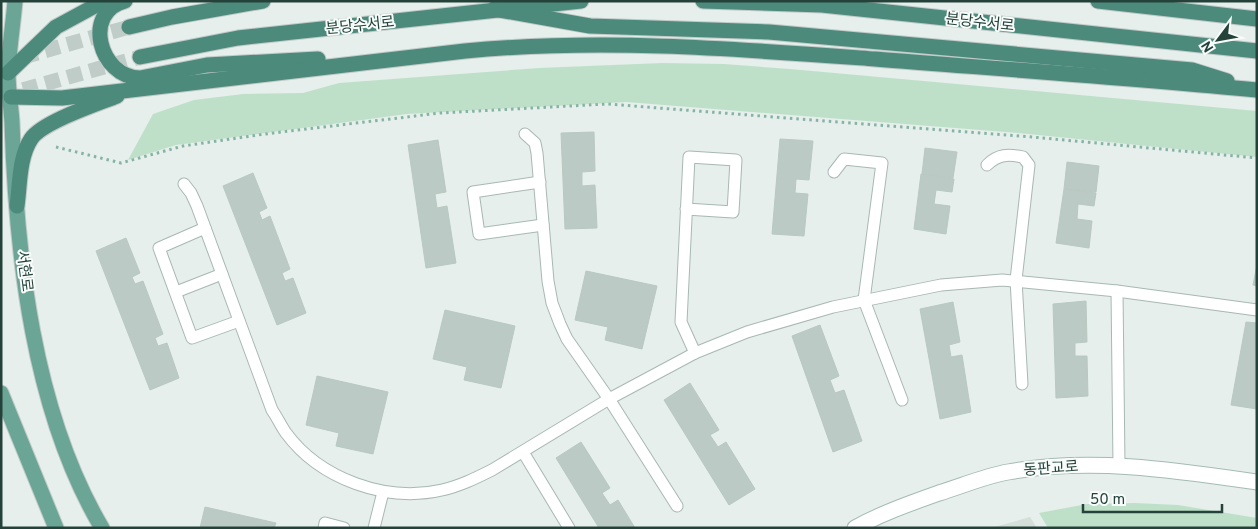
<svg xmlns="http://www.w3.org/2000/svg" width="1258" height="529" font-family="Overpass,'Noto Sans KR',sans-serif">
  <rect width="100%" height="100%" fill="#e6efeb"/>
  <polygon fill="#d4dfda" points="1030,517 1037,528 991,528"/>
  <g fill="#bfe0c8">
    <polygon points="662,63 724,64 790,69 1257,111 1257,157 1018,133 626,102 407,114 176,145 128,160 153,114 194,100 243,94 303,93 339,83 539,68"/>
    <polygon points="1134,503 1178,505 1257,518 1257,528 1048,528 1039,513 1087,504"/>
  </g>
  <g fill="#bbcac4" stroke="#b8c9c2">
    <polygon points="594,132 595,171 582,172 582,186 595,185 597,228 565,229 561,133"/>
    <polygon points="780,139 813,141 809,180 796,179 795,193 808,194 804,236 772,234"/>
    <polygon points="438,140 446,192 435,194 437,208 447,206 456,263 426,268 408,145"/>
    <polygon points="925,148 957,152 953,178 922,174"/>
    <polygon points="1067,162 1099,166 1096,192 1064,189"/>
    <polygon points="253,173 267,208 259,212 262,220 270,216 290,269 282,273 285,281 293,278 306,313 277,325 223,186"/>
    <polygon points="921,174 954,179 952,192 936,190 934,204 950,206 946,234 914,229"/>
    <polygon points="1064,189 1096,193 1094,206 1078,204 1077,219 1092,221 1089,248 1056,243"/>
    <polygon points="126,238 140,273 132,277 135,284 143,281 163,334 155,338 158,346 167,343 179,378 150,390 96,251"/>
    <polygon points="1257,265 1257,286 1253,285"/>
    <polygon points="586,271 657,286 642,349 605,340 608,327 575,320"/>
    <polygon points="1086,301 1087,342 1075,343 1075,356 1087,356 1088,396 1056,398 1053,304"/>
    <polygon points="953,302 960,342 949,345 951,357 962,355 971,412 940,419 920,309"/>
    <polygon points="445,310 515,326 501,388 464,380 467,367 433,359"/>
    <polygon points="1246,322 1257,323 1257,409 1231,405"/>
    <polygon points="820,325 839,376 830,380 835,393 844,390 862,441 833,452 792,336"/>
    <polygon points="317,376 388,392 373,454 336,446 339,433 306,425"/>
    <polygon points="690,383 719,430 710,435 718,447 726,442 755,489 729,505 664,400"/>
    <polygon points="581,442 610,488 602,493 610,505 618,500 635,528 599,528 556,458"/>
    <polygon points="205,507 276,523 274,528 200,528"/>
  </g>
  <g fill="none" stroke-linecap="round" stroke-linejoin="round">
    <g stroke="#bfccc8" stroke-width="15" stroke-dasharray="15 8" stroke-linecap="butt">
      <polyline points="23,57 129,27"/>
      <polyline points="1,96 140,57"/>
    </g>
    <g stroke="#a8b8b2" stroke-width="13">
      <g id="service">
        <polyline points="525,134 535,143 537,153 548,281 552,303 560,324 567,339 609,399 677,506"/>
        <path d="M987 165C998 154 1008 154 1023 157L1029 165 1016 280 1022 384"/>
        <polyline points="834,172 844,159 882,163 864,300 902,400"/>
        <polyline points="540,182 473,192 479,234 543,225"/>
        <path d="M184 184 191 193 197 206 272 410C277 417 281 426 286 433 320 479 386 503 442 490 460 486 476 478 492 470L609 399 695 353 747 332 833 307 941 285 1002 280 1117 291 1257 310"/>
        <polyline points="686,209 733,212 736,160 689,157 681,322 695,353"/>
        <polyline points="205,228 159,248 192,338 239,321"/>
        <polyline points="1117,291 1119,466"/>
        <polyline points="176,292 222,274"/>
        <polyline points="523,452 569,528"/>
        <polyline points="324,528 325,523 344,528"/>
        <polyline points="374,528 383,492"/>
      </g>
    </g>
    <g stroke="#a4bbb3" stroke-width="17">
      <path id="secondary" d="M855 528C882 513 911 503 939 493 962 486 985 476 1008 472 1091 457 1175 470 1257 482"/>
    </g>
    <g stroke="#c2cac8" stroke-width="17">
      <g id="primary">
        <path d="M15 1C13 25 9 49 8 73 8 89 11 106 12 122 16 254 33 412 102 528"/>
        <polyline points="1,393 56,528"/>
      </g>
    </g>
    <g stroke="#c2cac8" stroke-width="17">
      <g id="trunk">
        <path d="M125 1C82 12 99 77 140 78L207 65 318 59"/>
        <polyline points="703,1 822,5 1257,51"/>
        <polyline points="1098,1 1257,19"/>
        <polyline points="494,9 590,26 769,32 1192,70 1227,81"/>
        <polyline points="129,27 172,17 263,1"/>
        <polyline points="140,57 238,38 581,1"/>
        <polyline points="8,73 56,27 104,1"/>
        <path d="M11 97 62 98 465 51C602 38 739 49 875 59 1002 69 1130 78 1257 90"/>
        <path d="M17 206C20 185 19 157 31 139 42 122 97 104 117 96"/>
      </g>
    </g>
    <polyline stroke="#86b3a5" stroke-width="3" stroke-dasharray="2.5 4" stroke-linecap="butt" points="56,147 121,163 183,146 265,134 440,113 607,104 1032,137 1257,158"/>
    <use href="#service" stroke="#fff" stroke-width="11"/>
    <use href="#secondary" stroke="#fff" stroke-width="15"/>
    <use href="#primary" stroke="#6aa596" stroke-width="15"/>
    <use href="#trunk" stroke="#4c8a7c" stroke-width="15"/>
  </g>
  <g text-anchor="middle" stroke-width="4" stroke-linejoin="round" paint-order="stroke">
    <g font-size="15" fill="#24423a" stroke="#f7fbf9">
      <text transform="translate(980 22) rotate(6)" y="5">분당수서로</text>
      <text transform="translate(360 25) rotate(-6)" y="5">분당수서로</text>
      <text transform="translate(25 271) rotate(83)" y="5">서현로</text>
      <text transform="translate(1051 468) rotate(-4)" y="5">동판교로</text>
    </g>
  </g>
  <rect width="1258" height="529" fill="none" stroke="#24423a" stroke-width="5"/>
  <g transform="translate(1218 40) rotate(238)" stroke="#f7fbf9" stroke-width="4" paint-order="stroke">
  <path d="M0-4L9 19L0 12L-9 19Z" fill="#24423a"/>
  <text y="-8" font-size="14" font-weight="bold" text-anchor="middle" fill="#24423a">N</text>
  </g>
  <path d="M1083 504v8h139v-8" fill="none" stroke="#24423a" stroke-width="2.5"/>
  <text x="1090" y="504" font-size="15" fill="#24423a" stroke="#f7fbf9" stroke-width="4" paint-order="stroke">50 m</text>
</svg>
